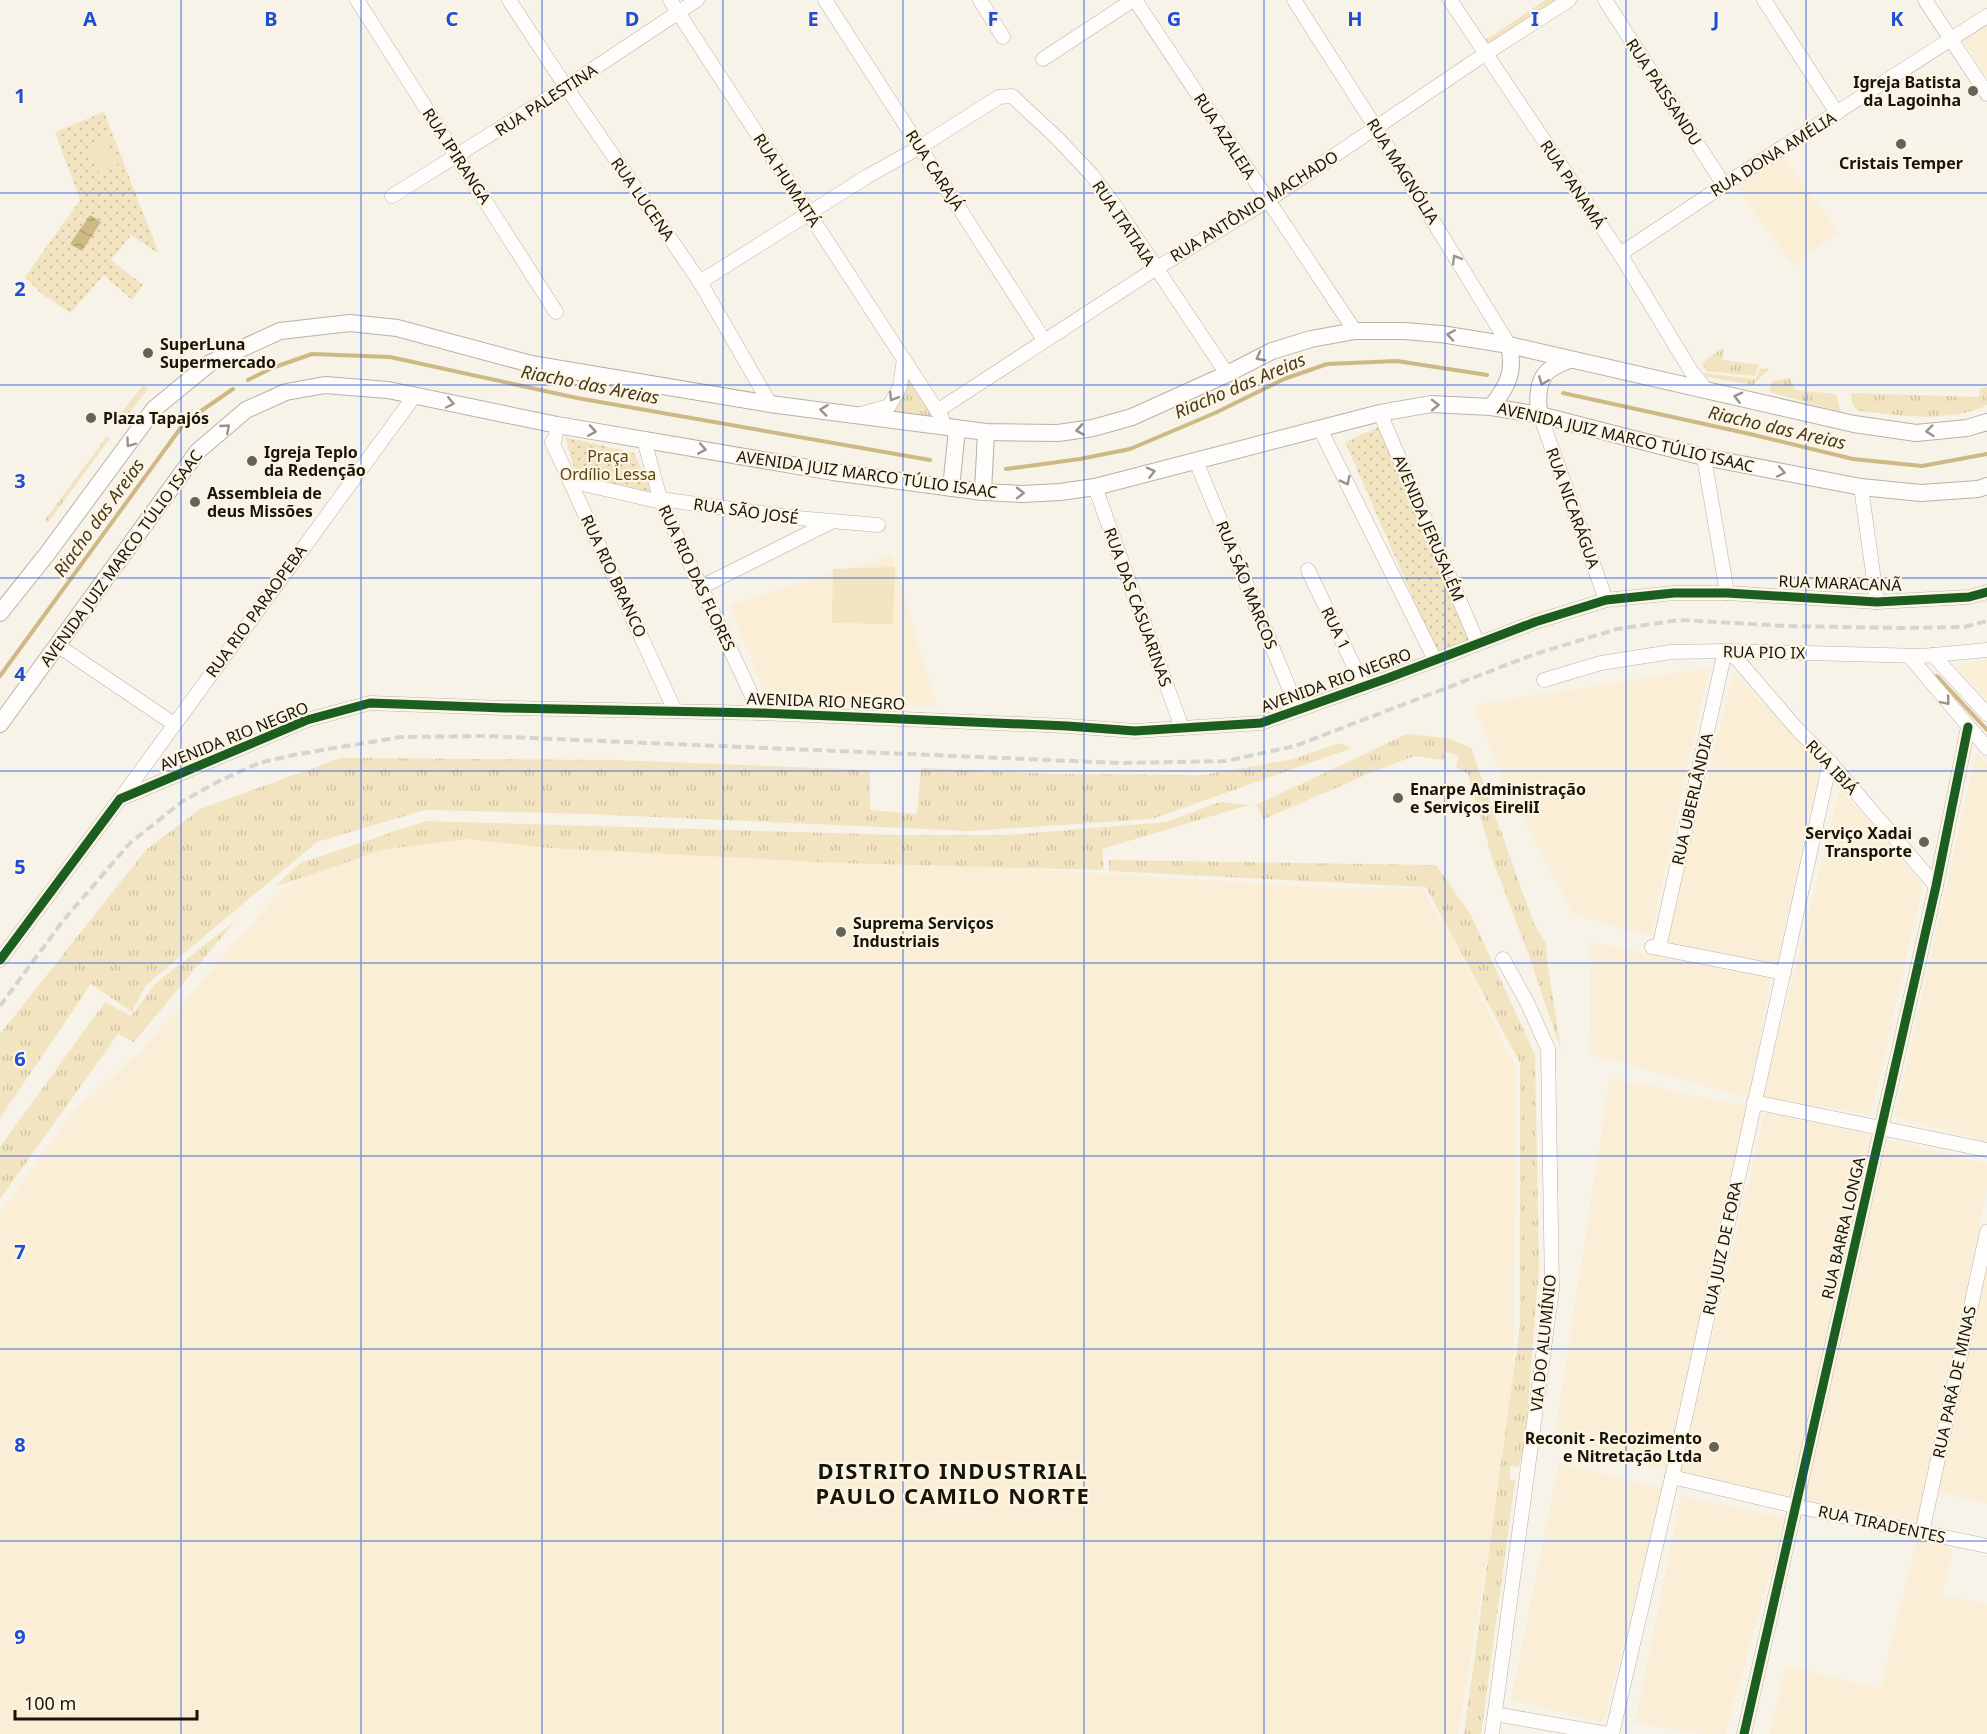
<svg xmlns="http://www.w3.org/2000/svg" width="1987" height="1734" font-family="'Noto Sans',sans-serif">
  <defs>
    <pattern id="grass-tufts" width="24" height="20" patternUnits="userSpaceOnUse" patternTransform="scale(1.5)"><rect width="24" height="20" fill="#f3e4c1"/><path d="M3 7l-1-3M5 7V3M7 7l1-3M15 17l-1-3M17 17v-4M19 17l1-3" fill="none" stroke="#d0c3a4"/></pattern>
    <pattern id="park-dots" width="8" height="8" patternUnits="userSpaceOnUse" patternTransform="scale(1.5)"><rect width="8" height="8" fill="#f3e4c1"/><path d="M2 2h.1M6 6h.1" fill="none" stroke="#d0c3a4" stroke-width="1.8" stroke-linecap="round"/></pattern>
    <pattern id="water-waves" width="16" height="10" patternUnits="userSpaceOnUse" patternTransform="scale(1.5)"><rect width="16" height="10" fill="#ceb985"/><path d="M0 5q4-4 8 0t8 0" fill="none" stroke="#b09e72"/></pattern>
  </defs>
  <rect width="100%" height="100%" fill="#f7f3e9"/>
  <g fill="#faefd6">
    <polygon points="1987,23 1987,76 1962,39"/>
    <polygon points="1782,156 1838,232 1793,265 1737,189"/>
    <polygon points="892,555 937,706 769,707 730,605"/>
    <polygon points="1987,659 1987,700 1956,666"/>
    <polygon points="1709,668 1651,936 1574,915 1505,786 1474,705"/>
    <polygon points="1734,673 1820,762 1776,967 1664,945"/>
    <polygon points="1976,753 1987,763 1987,1141 1895,1117"/>
    <polygon points="1840,788 1923,884 1871,1115 1763,1097"/>
    <polygon points="396,829 1344,889 1422,889 1459,950 1516,1069 1513,1402 1458,1734 0,1734 0,1213 72,1113 141,1051 282,889"/>
    <polygon points="1591,942 1771,978 1749,1098 1589,1054"/>
    <polygon points="1610,1078 1747,1106 1666,1470 1554,1439"/>
    <polygon points="1765,1112 1871,1135 1789,1501 1680,1473"/>
    <polygon points="1887,1140 1987,1164 1987,1190 1917,1521 1804,1499"/>
    <polygon points="1987,1263 1987,1504 1937,1492"/>
    <polygon points="1559,1463 1663,1488 1603,1723 1511,1700"/>
    <polygon points="1681,1496 1786,1518 1725,1734 1702,1734 1635,1723"/>
    <polygon points="1917,1539 1953,1548 1942,1594 1987,1604 1987,1734 1769,1734 1786,1666 1880,1689"/>
  </g>
  <g fill="url(#grass-tufts)">
    <polygon points="1545,0 1555,0 1489,45 1486,40"/>
    <polygon points="1724,347 1723,360 1759,365 1755,376 1706,371 1702,363"/>
    <polygon points="1761,368 1769,369 1753,385 1707,377 1703,373 1755,379"/>
    <path d="M907 374 934 417 889 412C904 402 907 392 907 374Z"/>
    <polygon points="1790,378 1795,390 1836,394 1841,412 1769,392 1772,381"/>
    <polygon points="143,385 148,389 126,417 121,413"/>
    <path d="M1987 387V405C1948 424 1900 415 1858 411 1852 405 1850 401 1852 393L1979 397 1980 389Z"/>
    <polygon points="107,436 110,438 48,523 45,520"/>
    <polygon points="1407,734 1447,738 1471,748 1534,924 1546,943 1547,960 1561,1050 1528,953 1492,858 1468,774 1456,767 1459,756 1446,752 1443,760 1414,756 1368,774 1264,819 1256,805"/>
    <polygon points="1340,743 1352,748 1152,819 970,831 589,814 425,810 317,842 146,985 132,1012 91,984 0,1118 0,1034 146,850 200,809 341,758 616,760 870,770 870,810 917,814 921,768 1057,774 1203,775 1293,759"/>
    <polygon points="1220,802 1249,805 1102,849 1104,870 839,863 550,848 468,839 386,849 274,887 300,863 426,821 895,835 1006,835 1166,822"/>
    <polygon points="1109,860 1436,865 1471,915 1535,1055 1539,1268 1525,1441 1519,1467 1510,1466 1510,1479 1515,1481 1481,1734 1464,1734 1520,1326 1520,1063 1426,887 1109,871"/>
    <polygon points="235,921 134,1042 118,1034 0,1199 0,1147 105,1002 131,1016 156,983"/>
  </g>
  <g fill="url(#park-dots)">
    <polygon points="104,112 159,254 131,235 111,260 143,285 132,300 104,275 70,313 42,294 25,277 80,200 55,132"/>
    <polygon points="1379,427 1473,642 1439,657 1345,442"/>
    <polygon points="565,437 634,453 652,492 576,475"/>
  </g>
  <g fill="#f3e4c1">
    <polygon points="107,139 118,167 100,174 89,146"/>
    <polygon points="895,567 893,624 832,623 833,569"/>
  </g>
  <polygon fill="url(#water-waves)" points="90,215 101,222 82,251 70,244"/>
  <g fill="none" stroke-linecap="round" stroke-linejoin="round">
    <g stroke="#ceb985" stroke-width="4">
      <polyline points="248,380 272,368 312,354 390,357 577,398 930,460"/>
      <polyline points="1563,393 1750,434 1853,459 1922,466 1987,454"/>
      <polyline points="1006,469 1080,459 1130,449 1215,413 1284,379 1327,364 1397,361 1487,375"/>
      <polyline points="0,676 185,422 233,389"/>
      <polyline points="1937,676 1987,730"/>
    </g>
    <g stroke="#b6b2a8" stroke-width="15">
      <g id="minor">
        <polyline points="357,0 556,312"/>
        <polyline points="509,0 566,87 700,282 770,404"/>
        <polyline points="670,0 942,418"/>
        <polyline points="825,0 1044,340"/>
        <polyline points="980,0 1003,37"/>
        <polyline points="1135,0 1355,331"/>
        <polyline points="1294,0 1376,128 1509,345"/>
        <polyline points="1450,0 1620,254 1691,371 1706,389"/>
        <polyline points="1605,0 1724,185"/>
        <polyline points="1764,0 1837,113"/>
        <polyline points="1925,0 1987,94"/>
        <polyline points="1043,59 1133,0"/>
        <polyline points="392,196 566,87 697,0"/>
        <polyline points="1620,254 1724,185 1987,16"/>
        <polyline points="700,282 868,176 920,147 999,97 1012,96 1056,137 1091,174 1113,203 1227,374"/>
        <polyline points="937,411 1155,269 1267,201 1485,54 1569,0"/>
        <polyline points="1380,413 1478,644"/>
        <polyline points="861,414 889,406 900,387 904,359"/>
        <polyline points="1540,415 1606,600"/>
        <polyline points="557,425 555,439 552,442 675,711"/>
        <polyline points="1320,429 1435,660"/>
        <polyline points="644,440 661,502 760,713"/>
        <polyline points="1704,457 1727,593"/>
        <polyline points="1196,461 1298,710"/>
        <polyline points="570,481 661,502"/>
        <polyline points="1095,487 1182,728"/>
        <polyline points="1861,487 1877,602"/>
        <polyline points="660,499 797,518 878,525"/>
        <polyline points="1308,570 1364,687"/>
        <polyline points="701,587 831,522"/>
        <polyline points="57,645 174,724"/>
        <polyline points="1933,655 1987,714"/>
        <polyline points="1909,656 1987,748"/>
        <polyline points="1544,680 1601,663 1671,652 1725,651 1922,656 1987,650"/>
        <polyline points="121,798 415,395"/>
        <polyline points="1652,947 1784,973"/>
        <polyline points="1659,948 1725,651 1737,659 1797,729 1830,762 1936,886"/>
        <polyline points="0,960 120,799 307,720 370,703 505,708 760,713 1067,726 1135,731 1261,723 1388,678 1535,622 1606,600 1674,593 1727,593 1877,602 1969,597 1987,592"/>
        <polyline points="1754,1102 1987,1150"/>
        <polyline points="1672,1477 1795,1506 1987,1546"/>
        <polyline points="1922,1533 1987,1232"/>
        <polyline points="1495,1714 1608,1734"/>
        <polyline points="1492,1734 1552,1289 1548,1049 1527,1002 1503,959"/>
        <polyline points="1612,1734 1672,1477 1830,762"/>
        <polyline points="1744,1734 1936,886 1968,727"/>
      </g>
    </g>
    <g stroke="#b6b2a8" stroke-width="18">
      <g id="major">
        <path d="M1491 407C1508 386 1515 372 1509 345"/>
        <path d="M1540 415C1537 403 1537 382 1547 372 1553 366 1562 363 1569 360"/>
        <polyline points="951,488 957,430"/>
        <polyline points="983,492 986,432"/>
        <polyline points="0,613 47,554 154,409 210,363 280,331 350,323 397,328 531,364 770,404 986,432 1058,433 1093,428 1132,417 1227,374 1272,351 1311,339 1355,331 1404,331 1441,334 1509,345 1854,424 1916,433 1967,428 1987,422"/>
        <polyline points="0,724 198,451 246,410 286,392 325,385 388,390 557,425 833,472 983,492 1022,494 1060,492 1095,487 1380,413 1431,404 1491,407 1540,415 1704,457 1861,487 1921,493 1978,489 1987,486"/>
      </g>
    </g>
    <use href="#minor" stroke="#fefdfc" stroke-width="14"/>
    <use href="#major" stroke="#fefdfc" stroke-width="16"/>
    <polyline stroke="#d6d4d2" stroke-width="4" stroke-dasharray="9 4.5" stroke-linecap="butt" points="0,1006 62,922 130,843 183,801 221,780 259,763 298,754 401,737 484,736 1120,763 1226,761 1295,746 1535,654 1617,629 1680,620 1786,626 1900,628 1964,627 1987,621"/>
    <g stroke="#fdf5e3" stroke-width="13">
      <g id="cycleway">
        <polyline points="0,960 120,799 307,720 370,703 505,708 760,713 1067,726 1135,731 1261,723 1388,678 1535,622 1606,600 1674,593 1727,593 1877,602 1969,597 1987,592"/>
        <polyline points="1744,1734 1936,886 1968,727"/>
      </g>
    </g>
    <use href="#cycleway" stroke="#1b5e20" stroke-width="9"/>
  </g>
  <defs><path id="oneway-chevron" d="M-2-3.5L2.5 0L-2 3.5" fill="none" stroke-width="1.6" stroke-linecap="round" stroke-linejoin="round" transform="scale(1.5)"/></defs>
  <g stroke="#97948f">
    <use href="#oneway-chevron" transform="translate(1456 259) rotate(-121)"/>
    <use href="#oneway-chevron" transform="translate(1451 335) rotate(-171)"/>
    <use href="#oneway-chevron" transform="translate(1260 357) rotate(152)"/>
    <use href="#oneway-chevron" transform="translate(1543 381) rotate(111)"/>
    <use href="#oneway-chevron" transform="translate(893 397) rotate(122)"/>
    <use href="#oneway-chevron" transform="translate(1738 397) rotate(-166)"/>
    <use href="#oneway-chevron" transform="translate(450 403) rotate(12)"/>
    <use href="#oneway-chevron" transform="translate(1435 405) rotate(-1)"/>
    <use href="#oneway-chevron" transform="translate(824 410) rotate(-173)"/>
    <use href="#oneway-chevron" transform="translate(226 428) rotate(-41)"/>
    <use href="#oneway-chevron" transform="translate(1080 430) rotate(171)"/>
    <use href="#oneway-chevron" transform="translate(592 431) rotate(9)"/>
    <use href="#oneway-chevron" transform="translate(1930 431) rotate(174)"/>
    <use href="#oneway-chevron" transform="translate(130 443) rotate(126)"/>
    <use href="#oneway-chevron" transform="translate(702 449) rotate(10)"/>
    <use href="#oneway-chevron" transform="translate(1151 472) rotate(-14)"/>
    <use href="#oneway-chevron" transform="translate(1781 472) rotate(11)"/>
    <use href="#oneway-chevron" transform="translate(1346 481) rotate(64)"/>
    <use href="#oneway-chevron" transform="translate(1020 493)"/>
    <use href="#oneway-chevron" transform="translate(1946 701) rotate(50)"/>
  </g>
  <path fill="none" stroke="#1d4ed8" stroke-width="1.5" stroke-opacity="0.55" d="M181 0V1734M361 0V1734M542 0V1734M723 0V1734M903 0V1734M1084 0V1734M1264 0V1734M1445 0V1734M1626 0V1734M1806 0V1734M0 193H1987M0 385H1987M0 578H1987M0 771H1987M0 963H1987M0 1156H1987M0 1349H1987M0 1541H1987"/>
  <g fill="#676257" stroke="#fdf5e3" stroke-width="2">
    <circle cx="1973" cy="91" r="6"/>
    <circle cx="1901" cy="144" r="6"/>
    <circle cx="148" cy="353" r="6"/>
    <circle cx="91" cy="418" r="6"/>
    <circle cx="252" cy="461" r="6"/>
    <circle cx="195" cy="502" r="6"/>
    <circle cx="1398" cy="798" r="6"/>
    <circle cx="1924" cy="842" r="6"/>
    <circle cx="841" cy="932" r="6"/>
    <circle cx="1714" cy="1447" r="6"/>
  </g>
  <g text-anchor="middle" stroke-width="4.5" stroke-linejoin="round" paint-order="stroke">
    <g font-size="16" font-weight="bold" fill="#191409" stroke="#fdf5e3" text-anchor="start">
      <text x="1961" y="88" text-anchor="end">Igreja Batista<tspan x="1961" dy="18">da Lagoinha</tspan></text>
      <text x="1901" y="169" text-anchor="middle">Cristais Temper</text>
      <text x="160" y="350">SuperLuna<tspan x="160" dy="18">Supermercado</tspan></text>
      <text x="103" y="424">Plaza Tapajós</text>
      <text x="264" y="458">Igreja Teplo<tspan x="264" dy="18">da Redenção</tspan></text>
      <text x="207" y="499">Assembleia de<tspan x="207" dy="18">deus Missões</tspan></text>
      <text x="1410" y="795">Enarpe Administração<tspan x="1410" dy="18">e Serviços EireliI</tspan></text>
      <text x="1912" y="839" text-anchor="end">Serviço Xadai<tspan x="1912" dy="18">Transporte</tspan></text>
      <text x="853" y="929">Suprema Serviços<tspan x="853" dy="18">Industriais</tspan></text>
      <text x="1702" y="1444" text-anchor="end">Reconit - Recozimento<tspan x="1702" dy="18">e Nitretação Ltda</tspan></text>
    </g>
    <g font-size="16" fill="#191409" stroke="#fdf5e3">
      <text transform="translate(1664 92) rotate(57)" y="6">RUA PAISSANDU</text>
      <text transform="translate(546 100) rotate(-33)" y="6">RUA PALESTINA</text>
      <text transform="translate(1225 136) rotate(57)" y="6">RUA AZALEIA</text>
      <text transform="translate(1773 154) rotate(-32)" y="6">RUA DONA AMÉLIA</text>
      <text transform="translate(457 156) rotate(57)" y="6">RUA IPIRANGA</text>
      <text transform="translate(935 170) rotate(57)" y="6">RUA CARAJÁ</text>
      <text transform="translate(1403 171) rotate(58)" y="6">RUA MAGNÓLIA</text>
      <text transform="translate(787 180) rotate(57)" y="6">RUA HUMAITÁ</text>
      <text transform="translate(1573 184) rotate(56)" y="6">RUA PANAMÁ</text>
      <text transform="translate(643 199) rotate(55)" y="6">RUA LUCENA</text>
      <text transform="translate(1254 206) rotate(-32)" y="6">RUA ANTÔNIO MACHADO</text>
      <text transform="translate(1124 223) rotate(56)" y="6">RUA ITATIAIA</text>
      <text transform="translate(1626 437) rotate(13)" y="6">AVENIDA JUIZ MARCO TÚLIO ISAAC</text>
      <text transform="translate(867 474) rotate(8)" y="6">AVENIDA JUIZ MARCO TÚLIO ISAAC</text>
      <text transform="translate(1573 508) rotate(70)" y="6">RUA NICARÁGUA</text>
      <text transform="translate(746 511) rotate(8)" y="6">RUA SÃO JOSÉ</text>
      <text transform="translate(1429 528) rotate(67)" y="6">AVENIDA JERUSALÉM</text>
      <text transform="translate(121 558) rotate(-54)" y="6">AVENIDA JUIZ MARCO TÚLIO ISAAC</text>
      <text transform="translate(614 576) rotate(65)" y="6">RUA RIO BRANCO</text>
      <text transform="translate(697 578) rotate(65)" y="6">RUA RIO DAS FLORES</text>
      <text transform="translate(1840 583) rotate(2)" y="6">RUA MARACANÃ</text>
      <text transform="translate(1247 585) rotate(68)" y="6">RUA SÃO MARCOS</text>
      <text transform="translate(1138 607) rotate(70)" y="6">RUA DAS CASUARINAS</text>
      <text transform="translate(256 611) rotate(-54)" y="6">RUA RIO PARAOPEBA</text>
      <text transform="translate(1336 628) rotate(64)" y="6">RUA 1</text>
      <text transform="translate(1764 652) rotate(1)" y="6">RUA PIO IX</text>
      <text transform="translate(1336 680) rotate(-20)" y="6">AVENIDA RIO NEGRO</text>
      <text transform="translate(826 701) rotate(2)" y="6">AVENIDA RIO NEGRO</text>
      <text transform="translate(234 736) rotate(-22)" y="6">AVENIDA RIO NEGRO</text>
      <text transform="translate(1832 767) rotate(47)" y="6">RUA IBIÁ</text>
      <text transform="translate(1692 799) rotate(-77)" y="6">RUA UBERLÂNDIA</text>
      <text transform="translate(1843 1228) rotate(-77)" y="6">RUA BARRA LONGA</text>
      <text transform="translate(1722 1248) rotate(-78)" y="6">RUA JUIZ DE FORA</text>
      <text transform="translate(1543 1343) rotate(-84)" y="6">VIA DO ALUMÍNIO</text>
      <text transform="translate(1954 1382) rotate(-78)" y="6">RUA PARÁ DE MINAS</text>
      <text transform="translate(1882 1524) rotate(12)" y="6">RUA TIRADENTES</text>
    </g>
    <g font-size="16" fill="#5a460f" stroke="#fdf5e3">
      <text x="608" y="462">Praça<tspan x="608" dy="18">Ordílio Lessa</tspan></text>
    </g>
    <g font-size="18" font-style="italic" fill="#473a1b" stroke="#fdf5e3">
      <text transform="translate(590 385) rotate(11)" y="6">Riacho das Areias</text>
      <text transform="translate(1240 386) rotate(-23)" y="6">Riacho das Areias</text>
      <text transform="translate(1777 428) rotate(13)" y="6">Riacho das Areias</text>
      <text transform="translate(99 518) rotate(-54)" y="6">Riacho das Areias</text>
    </g>
    <g font-size="22" font-weight="bold" letter-spacing="1.5" fill="#191409" stroke="#fdf5e3">
      <text x="953" y="1479">DISTRITO INDUSTRIAL<tspan x="953" dy="25">PAULO CAMILO NORTE</tspan></text>
    </g>
  </g>
  <g font-size="20" text-anchor="middle" font-weight="bold" fill="#1d4ed8" stroke="#fdf5e3" stroke-width="4.5" stroke-linejoin="round" paint-order="stroke">
    <text x="90" y="26">A</text>
    <text x="271" y="26">B</text>
    <text x="452" y="26">C</text>
    <text x="632" y="26">D</text>
    <text x="813" y="26">E</text>
    <text x="993" y="26">F</text>
    <text x="1174" y="26">G</text>
    <text x="1355" y="26">H</text>
    <text x="1535" y="26">I</text>
    <text x="1716" y="26">J</text>
    <text x="1897" y="26">K</text>
    <text x="20" y="103">1</text>
    <text x="20" y="296">2</text>
    <text x="20" y="488">3</text>
    <text x="20" y="681">4</text>
    <text x="20" y="874">5</text>
    <text x="20" y="1066">6</text>
    <text x="20" y="1259">7</text>
    <text x="20" y="1452">8</text>
    <text x="20" y="1644">9</text>
  </g>
  <path d="M15 1710v9h182v-9" fill="none" stroke="#191409" stroke-width="3"/>
  <text x="24" y="1710" font-size="18" fill="#191409" stroke="#fdf5e3" stroke-width="4.5" paint-order="stroke">100 m</text>
</svg>
